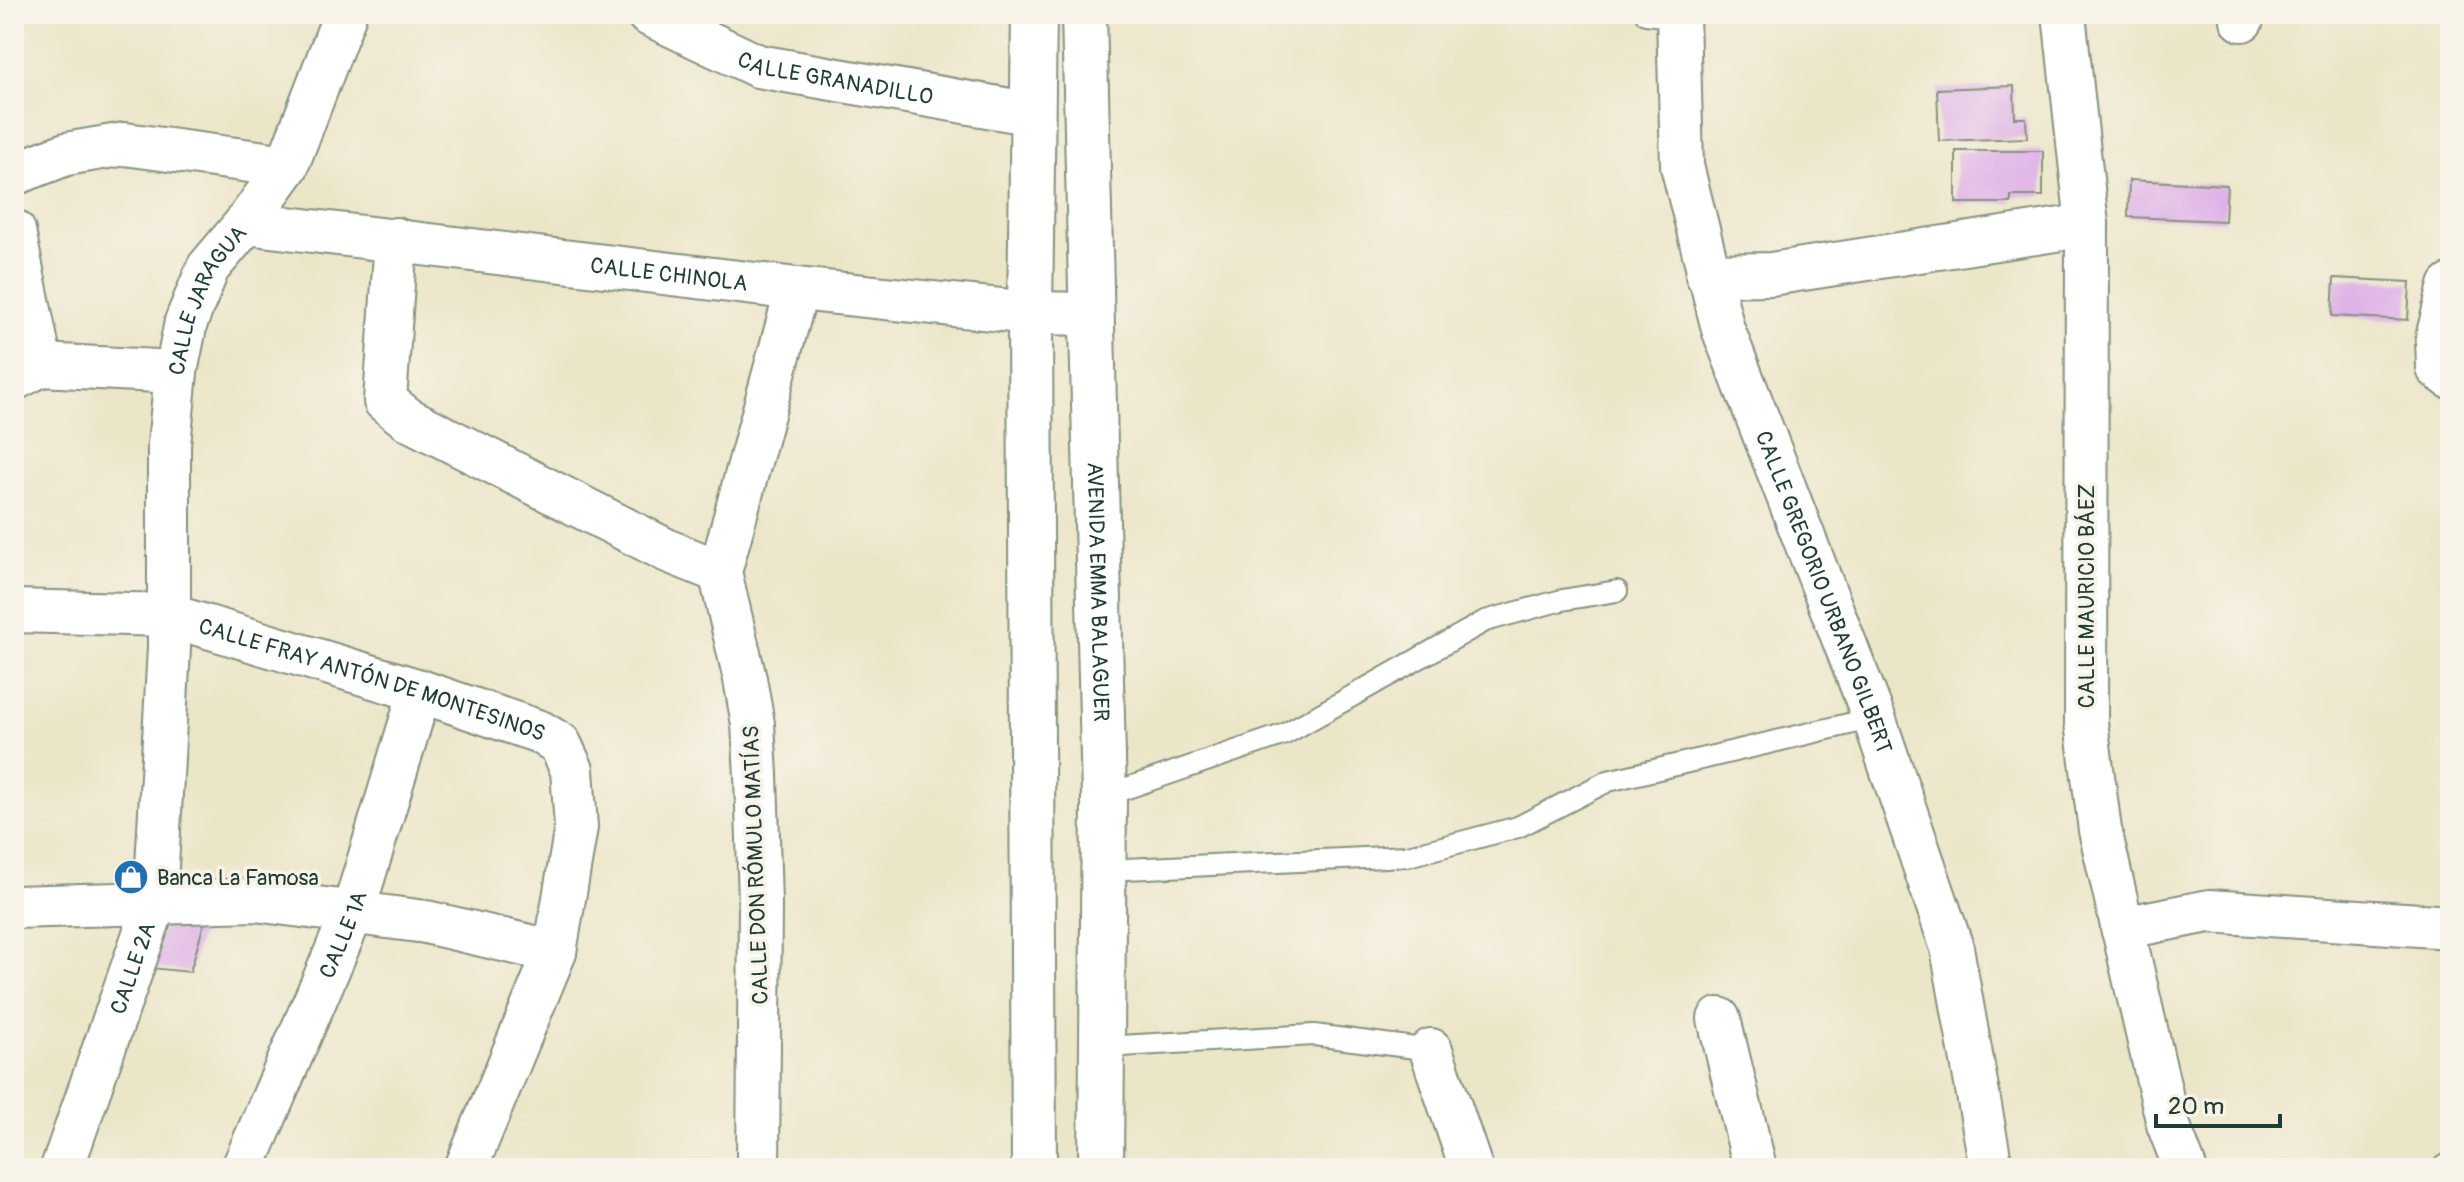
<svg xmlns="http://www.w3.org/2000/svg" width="2464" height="1182" font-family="Pangolin,sans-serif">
  <rect width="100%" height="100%" fill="#f7f3e8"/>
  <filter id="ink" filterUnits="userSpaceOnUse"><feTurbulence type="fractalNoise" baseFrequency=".0125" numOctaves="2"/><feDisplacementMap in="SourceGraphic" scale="16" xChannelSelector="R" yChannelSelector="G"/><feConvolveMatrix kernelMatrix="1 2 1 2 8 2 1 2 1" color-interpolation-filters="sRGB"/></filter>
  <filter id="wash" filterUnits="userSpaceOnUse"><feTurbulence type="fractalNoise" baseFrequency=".006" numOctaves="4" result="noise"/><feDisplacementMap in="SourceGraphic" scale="32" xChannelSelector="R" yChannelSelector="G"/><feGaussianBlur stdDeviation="1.8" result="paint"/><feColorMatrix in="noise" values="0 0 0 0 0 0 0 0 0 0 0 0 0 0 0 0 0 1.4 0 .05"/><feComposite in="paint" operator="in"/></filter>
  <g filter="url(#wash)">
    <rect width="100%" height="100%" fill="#ece6c9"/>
    <g id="blocks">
      <g fill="#ddade7">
        <polygon points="2014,86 2015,118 2026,118 2027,138 1939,141 1937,89"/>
        <polygon points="1956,151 2043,151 2043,196 2011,196 2011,203 1956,203"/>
        <polygon points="2129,180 2227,185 2225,221 2128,217"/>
        <polygon points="2334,278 2410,282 2408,320 2332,316"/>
        <polygon points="125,870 139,870 137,885 124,884"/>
        <polygon points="165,920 205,920 190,972 150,968"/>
      </g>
    </g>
  </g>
  <g filter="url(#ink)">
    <use href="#blocks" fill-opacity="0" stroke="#86927e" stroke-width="2"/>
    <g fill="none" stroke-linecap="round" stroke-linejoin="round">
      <g stroke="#86927e" stroke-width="24">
        <g id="lane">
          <polyline points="1646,14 1679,18"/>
          <polyline points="1104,796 1285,734 1485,621 1562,600 1617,591"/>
          <polyline points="1104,870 1408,856 1518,827 1608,781 1874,718"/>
          <polyline points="1103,1047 1314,1035 1431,1050"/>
          <polyline points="2442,1168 2450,1163"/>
        </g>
      </g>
      <g stroke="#86927e" stroke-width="46">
        <g id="street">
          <path id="s1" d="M648 14 758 66 1033 114"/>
          <path id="s2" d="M1678 14 1682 166 1723 329 1874 718 1952 948 1991 1168"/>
          <polyline points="2064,14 2087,225 2086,722 2100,830 2168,1124 2185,1168"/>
          <polyline points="2242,14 2242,20"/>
          <polyline points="14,174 66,154 125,144 287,166"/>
          <path id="s3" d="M246 223 797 289 1030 313 1092 314"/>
          <polyline points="14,231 41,365"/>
          <polyline points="396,239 385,401 408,419 668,551 720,572"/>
          <polyline points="1707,275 1771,274 2087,225"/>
          <polyline points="2450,286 2437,338 2438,368 2450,377"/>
          <polyline points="14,379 41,365 176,372"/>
          <path id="s4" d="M14 611 168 615 420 691 540 732 560 744 572 770 576 827 555 952 466 1168"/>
          <polyline points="14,907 255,900 426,922 555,952"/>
          <polyline points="2122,928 2209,911 2450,927"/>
          <polyline points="1719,1019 1755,1168"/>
          <polyline points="1431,1050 1471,1168"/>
          <path id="s5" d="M62 1168 155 903 169 648V445L176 372 186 322 208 268 246 223 287 166 345 14"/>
          <path id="s6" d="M243 1168 353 912 420 691"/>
          <polyline points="758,1168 760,903 756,775 753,724 745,679 720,572 797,289"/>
        </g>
      </g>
      <g stroke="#86927e" stroke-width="48">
        <g id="secondary">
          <polyline points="1034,14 1030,313 1034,1168"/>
          <path id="s7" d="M1084 14 1104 796 1101 1168"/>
        </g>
      </g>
      <use href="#lane" stroke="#fff" stroke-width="20"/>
      <use href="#street" stroke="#fff" stroke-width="42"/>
      <use href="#secondary" stroke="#fff" stroke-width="44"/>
    </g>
  </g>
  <defs>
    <g id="shop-disc" transform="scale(1.8)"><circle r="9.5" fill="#1f6fb2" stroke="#f7f3e8"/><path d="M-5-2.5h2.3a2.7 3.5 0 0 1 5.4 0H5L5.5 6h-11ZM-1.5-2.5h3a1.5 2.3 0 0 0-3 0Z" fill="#fff"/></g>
  </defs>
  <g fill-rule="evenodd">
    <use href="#shop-disc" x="131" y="877"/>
  </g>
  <g text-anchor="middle" stroke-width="7" stroke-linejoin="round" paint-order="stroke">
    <g font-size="22" fill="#1f3d34" stroke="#f7f3e8">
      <text dy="8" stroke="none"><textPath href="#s1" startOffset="200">CALLE GRANADILLO</textPath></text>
      <text dy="8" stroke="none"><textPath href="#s3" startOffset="426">CALLE CHINOLA</textPath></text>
      <text dy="8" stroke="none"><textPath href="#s5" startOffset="892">CALLE JARAGUA</textPath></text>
      <text dy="8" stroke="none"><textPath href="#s7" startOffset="578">AVENIDA EMMA BALAGUER</textPath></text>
      <text dy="8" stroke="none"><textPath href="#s2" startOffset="602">CALLE GREGORIO URBANO GILBERT</textPath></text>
      <text transform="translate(2086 596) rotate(-90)" y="8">CALLE MAURICIO BÁEZ</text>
      <text dy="8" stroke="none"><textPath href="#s4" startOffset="368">CALLE FRAY ANTÓN DE MONTESINOS</textPath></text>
      <text transform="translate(755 865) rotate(-92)" y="8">CALLE DON RÓMULO MATÍAS</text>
      <text dy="8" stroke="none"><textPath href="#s6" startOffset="254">CALLE 1A</textPath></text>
      <text dy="8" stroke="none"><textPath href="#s5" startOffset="212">CALLE 2A</textPath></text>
    </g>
    <g font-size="22" fill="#1f3d34" stroke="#f7f3e8" text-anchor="start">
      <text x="157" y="885">Banca La Famosa</text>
    </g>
  </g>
  <rect width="2464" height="1182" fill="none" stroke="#f7f3e8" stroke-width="48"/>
  <path d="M2156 1114v12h124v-12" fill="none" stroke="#1f3d34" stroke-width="4"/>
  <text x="2168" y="1114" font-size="24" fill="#1f3d34" stroke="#f7f3e8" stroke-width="6" paint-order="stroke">20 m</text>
</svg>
